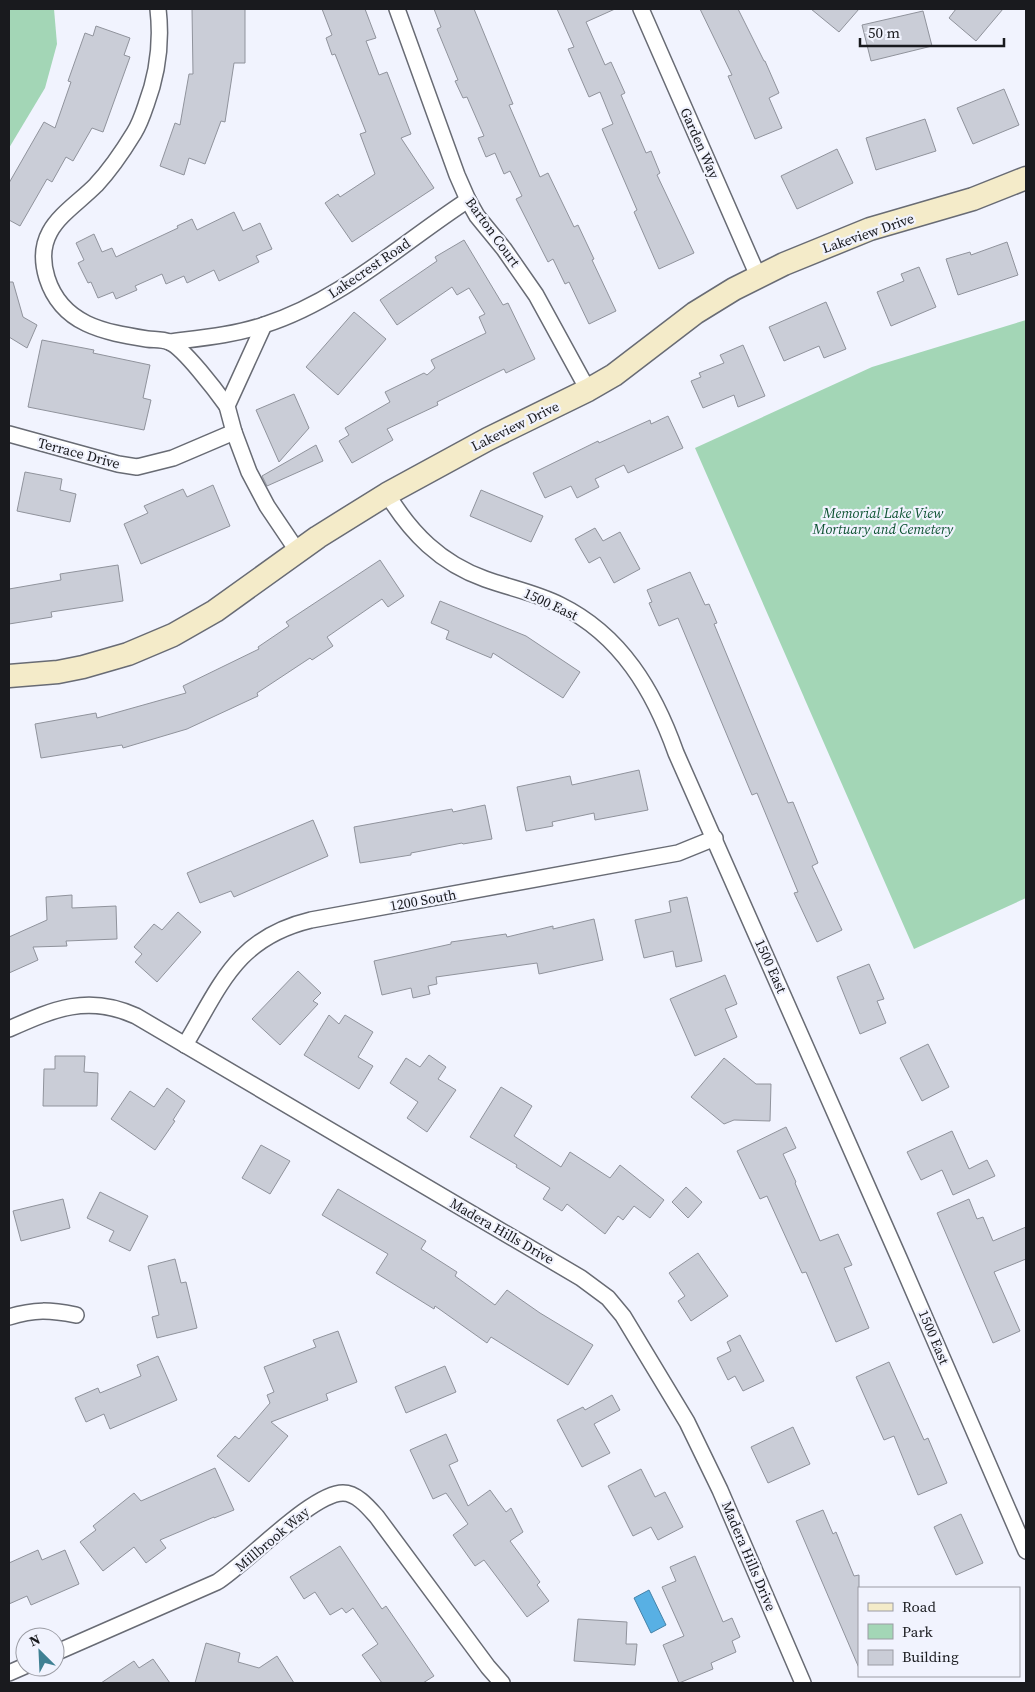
<svg xmlns="http://www.w3.org/2000/svg" width="1035" height="1692" font-family="'Source Serif 4',serif">
  <rect width="100%" height="100%" fill="#f1f3fe"/>
  <g fill="#a3d6b6">
    <polygon points="9,9 54,9 57,44 45,88 9,148"/>
    <polygon points="1026,320 1026,898 914,949 695,448 872,367"/>
  </g>
  <polygon fill="#58b0e4" stroke="#4583a9" points="649,1590 666,1625 651,1633 634,1598"/>
  <g fill="#cacdd7" stroke="#90939c">
    <polygon points="192,9 245,9 245,63 234,63 225,122 221,121 205,164 189,158 184,175 160,166 175,123 180,125 189,74 193,74"/>
    <polygon points="322,9 365,9 376,38 366,41 379,75 387,72 411,134 401,138 434,188 352,242 325,203 338,194 340,197 375,174 360,134 366,132 335,54 332,55 326,38 332,35"/>
    <polygon points="434,9 474,9 513,104 509,105 540,177 548,173 574,227 578,225 594,259 592,260 616,311 589,324 569,282 565,284 553,259 548,262 516,199 522,196 510,171 504,174 495,153 486,157 478,138 484,136 467,97 463,98 455,81 458,80 437,29 441,27"/>
    <polygon points="557,9 615,9 586,22 605,65 611,62 625,93 621,95 646,153 651,151 660,173 657,175 694,253 659,269 634,212 637,210 602,129 613,124 600,92 589,97 568,49 574,47"/>
    <polygon points="700,9 738,9 764,61 765,61 779,93 769,98 782,128 755,139 728,76 732,75"/>
    <polygon points="811,9 859,9 839,32"/>
    <polygon points="956,9 1003,9 976,41 949,18"/>
    <polygon points="923,11 932,46 871,61 862,25"/>
    <polygon points="96,26 130,38 124,55 130,57 103,132 92,128 73,161 66,157 52,182 47,179 20,226 9,220 9,183 44,122 55,128 71,82 68,81 85,33 93,36"/>
    <polygon points="1004,89 1019,125 973,144 957,108"/>
    <polygon points="925,119 936,151 876,170 866,138"/>
    <polygon points="837,149 853,183 797,209 781,176"/>
    <polygon points="234,212 243,231 260,223 272,249 256,256 259,262 219,281 214,270 187,283 184,276 166,284 162,274 135,286 137,290 116,299 113,292 98,298 91,282 88,283 78,263 84,260 76,243 94,234 102,252 112,248 116,257 178,228 177,226 192,219 197,230"/>
    <polygon points="464,240 503,305 508,303 535,359 506,373 504,369 437,402 438,405 387,429 393,440 352,463 339,441 349,435 345,428 390,402 385,392 424,373 427,375 435,368 431,360 486,333 479,317 485,314 469,288 457,295 452,287 397,325 380,300 437,261 435,257"/>
    <polygon points="1007,242 1018,275 958,295 946,259 970,252 971,255"/>
    <polygon points="919,267 936,307 891,326 877,292 904,281 901,274"/>
    <polygon points="9,282 13,282 23,317 37,325 27,348 9,337"/>
    <polygon points="826,302 846,349 824,358 819,346 784,361 769,327"/>
    <polygon points="354,312 386,339 338,395 306,367"/>
    <polygon points="42,340 94,350 93,353 150,365 143,398 151,400 144,430 28,407"/>
    <polygon points="743,345 765,396 738,407 734,395 703,408 691,381 701,377 699,373 724,363 720,355"/>
    <polygon points="294,394 309,428 279,462 256,410"/>
    <polygon points="668,416 683,448 628,473 624,465 595,479 599,487 577,498 571,486 545,498 533,473 598,441 599,443 650,420 651,424"/>
    <polygon points="316,445 323,461 267,486 262,476"/>
    <polygon points="25,472 62,479 60,490 76,494 70,522 17,511"/>
    <polygon points="213,485 230,526 141,564 124,524 148,513 144,506 183,489 187,497"/>
    <polygon points="481,490 543,516 531,542 470,516"/>
    <polygon points="595,528 603,541 620,532 640,569 614,583 600,557 589,563 575,539"/>
    <polygon points="380,560 404,596 388,607 382,599 327,637 333,646 312,660 310,658 257,693 258,696 187,729 123,748 122,745 41,758 35,724 96,713 97,718 186,693 183,686 259,649 258,647 289,626 286,622"/>
    <polygon points="118,565 123,601 51,612 52,617 9,624 9,589 61,580 60,574"/>
    <polygon points="690,572 705,605 709,604 717,623 714,624 788,803 793,802 818,863 812,866 842,930 817,942 794,893 798,892 757,793 752,795 678,618 659,626 649,603 652,602 647,590"/>
    <polygon points="440,601 526,636 580,672 563,698 493,653 491,658 446,639 449,631 431,623"/>
    <polygon points="639,770 648,810 595,820 594,813 552,822 553,826 526,831 517,787 570,776 572,785"/>
    <polygon points="485,805 492,839 463,844 462,843 411,853 411,855 360,863 354,827 452,809 453,812"/>
    <polygon points="313,820 328,856 234,897 231,891 200,903 187,873"/>
    <polygon points="72,895 72,908 116,906 117,939 66,941 67,946 33,947 38,960 9,973 9,937 47,920 46,897"/>
    <polygon points="687,897 702,961 676,967 673,951 644,958 635,920 671,912 669,901"/>
    <polygon points="178,912 201,932 157,982 135,962 142,954 134,947 154,924 162,930"/>
    <polygon points="594,919 603,960 539,974 537,963 436,977 437,984 428,986 430,994 413,998 411,988 382,995 374,961 451,944 451,942 506,934 507,937 553,926 553,929"/>
    <polygon points="869,964 884,999 877,1001 886,1023 860,1034 837,977"/>
    <polygon points="298,971 321,993 313,1001 318,1004 280,1045 252,1019"/>
    <polygon points="725,975 737,1004 725,1009 737,1037 695,1056 670,999"/>
    <polygon points="329,1015 339,1024 345,1015 373,1032 358,1057 373,1066 359,1089 304,1055"/>
    <polygon points="928,1044 949,1087 922,1101 900,1058"/>
    <polygon points="429,1055 446,1067 438,1079 456,1090 427,1132 407,1118 418,1102 390,1083 406,1058 420,1067"/>
    <polygon points="55,1056 85,1056 84,1072 98,1073 97,1106 43,1106 44,1069 55,1069"/>
    <polygon points="724,1058 756,1084 771,1084 770,1121 734,1120 724,1124 691,1097"/>
    <polygon points="501,1087 532,1106 514,1136 561,1167 570,1152 610,1178 620,1165 664,1200 650,1218 634,1206 623,1220 618,1216 605,1234 567,1204 562,1211 543,1199 550,1188 516,1167 517,1165 470,1137"/>
    <polygon points="167,1088 185,1101 173,1120 175,1121 155,1150 111,1119 130,1091 154,1107"/>
    <polygon points="786,1127 796,1148 783,1154 796,1182 795,1183 820,1241 838,1234 852,1265 844,1268 869,1328 836,1342 806,1272 802,1273 767,1196 760,1199 737,1151"/>
    <polygon points="952,1131 969,1169 987,1160 995,1176 953,1195 942,1170 921,1180 907,1152"/>
    <polygon points="261,1145 290,1161 270,1194 242,1178"/>
    <polygon points="686,1187 702,1202 688,1218 672,1202"/>
    <polygon points="338,1189 426,1241 421,1249 457,1272 455,1276 495,1305 507,1290 540,1313 593,1345 568,1385 491,1337 487,1343 435,1306 434,1309 376,1273 388,1254 322,1215"/>
    <polygon points="100,1192 148,1216 130,1251 109,1241 114,1231 87,1218"/>
    <polygon points="63,1199 70,1228 21,1241 13,1211"/>
    <polygon points="969,1199 977,1219 983,1217 993,1241 1026,1227 1026,1259 994,1272 1020,1331 993,1343 937,1213"/>
    <polygon points="698,1253 728,1296 691,1321 678,1301 685,1296 669,1273"/>
    <polygon points="175,1259 181,1283 186,1282 197,1328 157,1338 152,1317 159,1315 148,1266"/>
    <polygon points="338,1331 357,1382 326,1394 328,1400 271,1422 288,1436 249,1482 217,1456 235,1436 239,1439 270,1403 267,1395 274,1392 264,1367 316,1347 313,1340"/>
    <polygon points="740,1335 764,1381 743,1391 735,1376 728,1380 717,1358 731,1351 727,1342"/>
    <polygon points="158,1356 177,1400 110,1429 104,1414 86,1422 75,1398 98,1388 100,1393 141,1376 137,1365"/>
    <polygon points="889,1362 924,1440 928,1438 947,1483 918,1495 894,1436 884,1440 856,1377"/>
    <polygon points="445,1366 456,1392 406,1413 395,1387"/>
    <polygon points="612,1395 620,1410 594,1424 610,1453 582,1467 557,1420 583,1407 585,1410"/>
    <polygon points="793,1427 810,1464 768,1483 751,1447"/>
    <polygon points="446,1434 458,1461 449,1465 468,1506 490,1490 506,1512 511,1508 523,1532 510,1541 540,1582 537,1585 549,1601 527,1617 484,1560 475,1566 453,1535 468,1524 446,1493 433,1499 410,1450"/>
    <polygon points="215,1468 234,1510 214,1518 214,1517 160,1540 166,1548 146,1563 134,1547 103,1571 80,1542 96,1530 93,1526 134,1493 141,1501"/>
    <polygon points="641,1469 655,1497 665,1492 683,1527 658,1540 651,1527 633,1536 608,1486"/>
    <polygon points="823,1510 833,1534 836,1532 854,1576 859,1575 859,1668 796,1521"/>
    <polygon points="961,1514 983,1563 956,1575 934,1527"/>
    <polygon points="340,1546 382,1609 386,1606 434,1676 423,1683 382,1683 362,1655 378,1644 353,1608 346,1613 342,1608 330,1615 315,1592 304,1599 290,1577"/>
    <polygon points="38,1550 42,1560 65,1550 79,1584 31,1605 27,1596 9,1604 9,1563"/>
    <polygon points="695,1556 723,1622 732,1618 740,1637 732,1641 736,1652 711,1663 713,1669 679,1683 663,1645 684,1636 662,1587 676,1581 670,1567"/>
    <polygon points="578,1619 627,1622 626,1644 637,1644 635,1665 574,1661"/>
    <polygon points="206,1643 240,1653 238,1662 259,1668 277,1656 294,1683 195,1683"/>
    <polygon points="153,1659 170,1683 101,1683 134,1661 139,1668"/>
  </g>
  <g fill="none" stroke-linecap="round" stroke-linejoin="round">
    <g stroke="#686b74" stroke-width="18">
      <g id="street">
        <path d="M158 9C162 43 158 73 146 105 143 114 139 125 134 133 123 151 111 169 96 185 68 213 32 229 47 278 62 325 104 332 147 339 154 340 162 339 169 342 183 347 217 392 227 406"/>
        <polyline points="397,9 457,175 468,200 477,216 504,249 536,295 588,390"/>
        <polyline points="641,9 758,276"/>
        <polyline points="264,325 227,406 234,432 249,472 267,506 298,552"/>
        <path d="M170 342C201 338 234 335 264 325 340 301 402 243 468 200"/>
        <polyline points="9,434 118,464 137,467 173,458 234,432"/>
        <path d="M387 494C411 533 440 563 485 579 510 588 536 593 560 605 621 635 654 691 676 753L899 1258 1026 1551"/>
        <path d="M9 1029C54 1009 88 994 136 1016L581 1278 608 1298 623 1316 687 1422 720 1490 803 1683"/>
        <path d="M185 1045C221 985 236 938 311 920L678 853 715 838"/>
        <path d="M9 1317C35 1309 50 1310 76 1315"/>
        <path d="M55 1653 217 1582C247 1563 312 1493 343 1493 357 1493 369 1508 377 1517L488 1667 502 1683"/>
        <polyline points="9,1673 25,1666"/>
      </g>
    </g>
    <g stroke="#686b74" stroke-width="25">
      <polyline id="secondary" points="9,676 58,672 83,667 128,654 173,635 215,611 318,537 387,494 488,439 588,390 614,375 695,313 734,289 784,264 870,229 973,199 1026,178"/>
    </g>
    <use href="#street" stroke="#fff" stroke-width="15"/>
    <use href="#secondary" stroke="#f4ebc9" stroke-width="22"/>
  </g>
  <g text-anchor="middle" stroke-width="4.5" stroke-linejoin="round" paint-order="stroke">
    <g font-size="14" fill="#191a1e" stroke="#f1f3fe">
      <text transform="translate(700 143) rotate(66)" y="5">Garden Way</text>
      <text transform="translate(493 232) rotate(54)" y="5">Barton Court</text>
      <text transform="translate(868 233) rotate(-19)" y="5">Lakeview Drive</text>
      <text transform="translate(369 268) rotate(-34)" y="5">Lakecrest Road</text>
      <text transform="translate(515 426) rotate(-26)" y="5">Lakeview Drive</text>
      <text transform="translate(79 453) rotate(15)" y="5">Terrace Drive</text>
      <text transform="translate(551 604) rotate(25)" y="5">1500 East</text>
      <text transform="translate(423 900) rotate(-10)" y="5">1200 South</text>
      <text transform="translate(771 966) rotate(66)" y="5">1500 East</text>
      <text transform="translate(502 1231) rotate(30)" y="5">Madera Hills Drive</text>
      <text transform="translate(934 1337) rotate(67)" y="5">1500 East</text>
      <text transform="translate(272 1539) rotate(-40)" y="5">Millbrook Way</text>
      <text transform="translate(749 1556) rotate(67)" y="5">Madera Hills Drive</text>
    </g>
    <g font-size="14" font-style="italic" fill="#0c5231" stroke="#f1f3fe">
      <text x="883" y="518">Memorial Lake View<tspan x="883" dy="16">Mortuary and Cemetery</tspan></text>
    </g>
  </g>
  <rect width="1035" height="1692" fill="none" stroke="#191a1e" stroke-width="20"/>
  <rect x="858" y="1587" width="162" height="90" fill="#f1f3fe" stroke="#9b9ca4"/>
  <rect x="868" y="1603" width="25" height="8" fill="#f4ebc9" stroke="#9b9ca4"/>
  <text x="902" y="1612" font-size="15" fill="#191a1e">Road</text>
  <rect x="868" y="1624" width="25" height="15" fill="#a3d6b6" stroke="#9b9ca4"/>
  <text x="902" y="1637" font-size="15" fill="#191a1e">Park</text>
  <rect x="868" y="1650" width="25" height="15" fill="#cacdd7" stroke="#9b9ca4"/>
  <text x="902" y="1662" font-size="15" fill="#191a1e">Building</text>
  <g transform="translate(40 1652) rotate(336)"><circle r="24" fill="#f1f3fe" stroke="#9b9ca4"/>
  <path d="M0-4L9 19L0 12L-9 19Z" fill="#3f8093"/>
  <text y="-8" font-size="14" font-weight="bold" text-anchor="middle" fill="#191a1e">N</text>
  </g>
  <path d="M860 38v8h144v-8" fill="none" stroke="#191a1e" stroke-width="2.5"/>
  <text x="868" y="38" font-size="15" fill="#191a1e" stroke="#f1f3fe" stroke-width="4" paint-order="stroke">50 m</text>
</svg>
